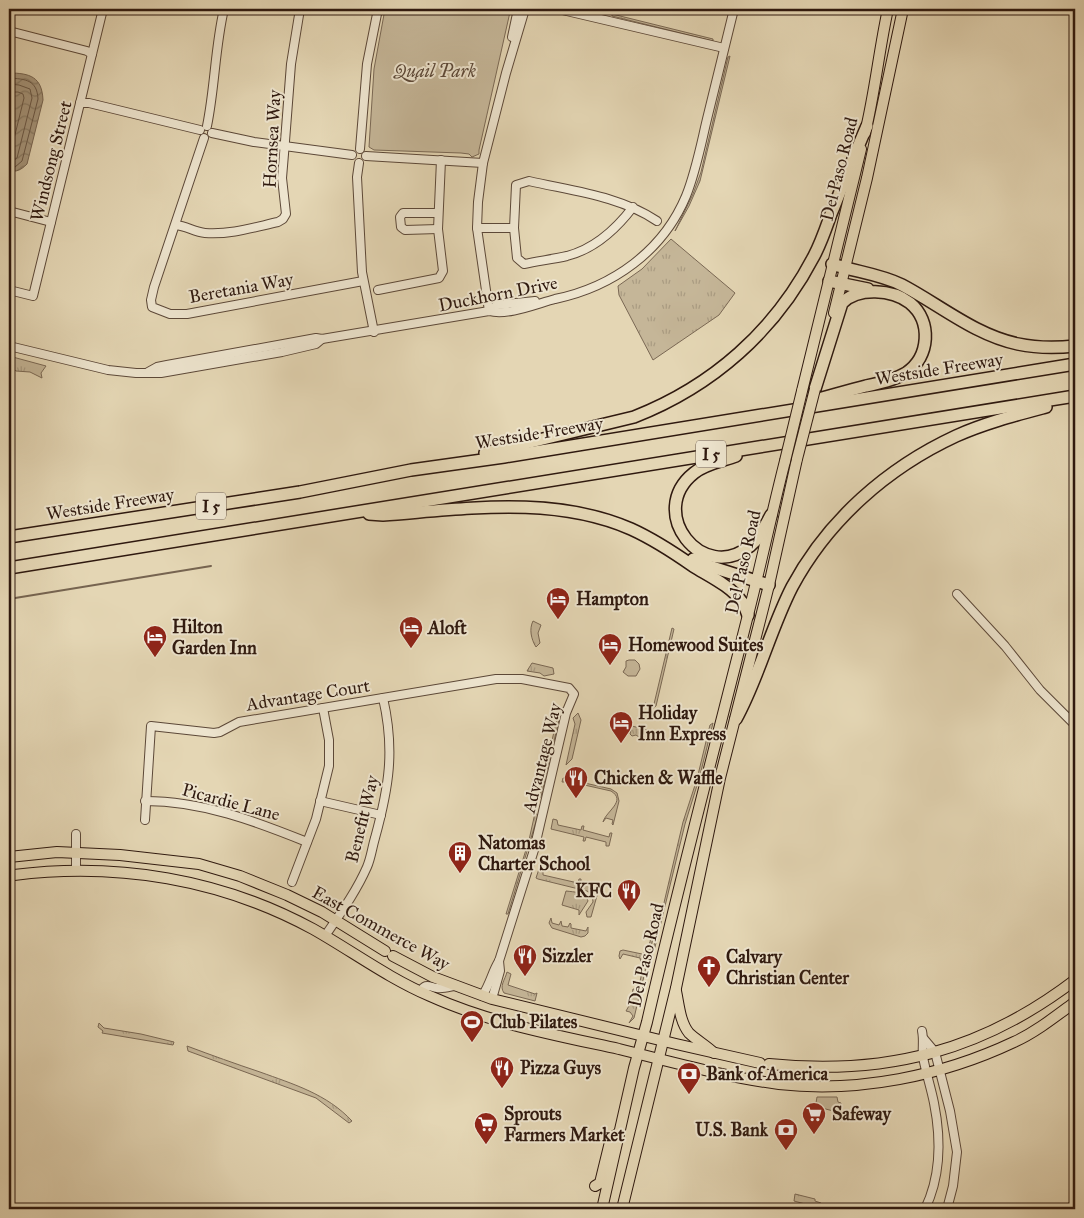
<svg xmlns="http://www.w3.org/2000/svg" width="1084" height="1218" font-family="'IM FELL Great Primer',serif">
  <defs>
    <pattern id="grass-tufts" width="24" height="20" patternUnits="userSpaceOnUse" patternTransform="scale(1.25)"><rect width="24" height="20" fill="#c5b698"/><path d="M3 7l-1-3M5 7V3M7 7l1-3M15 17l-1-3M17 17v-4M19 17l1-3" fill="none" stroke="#aa9c82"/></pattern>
    <pattern id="water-waves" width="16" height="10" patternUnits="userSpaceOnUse" patternTransform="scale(1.25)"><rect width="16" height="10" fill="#a6967c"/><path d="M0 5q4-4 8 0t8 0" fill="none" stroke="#887a64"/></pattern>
  </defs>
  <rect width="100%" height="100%" fill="#e4d6b4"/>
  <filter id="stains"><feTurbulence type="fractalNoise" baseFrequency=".004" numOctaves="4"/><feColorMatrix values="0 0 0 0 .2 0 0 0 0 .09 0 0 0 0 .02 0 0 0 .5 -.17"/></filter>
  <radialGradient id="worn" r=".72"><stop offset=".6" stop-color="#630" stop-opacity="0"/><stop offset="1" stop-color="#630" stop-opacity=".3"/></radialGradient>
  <g fill="url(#grass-tufts)" stroke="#7a6854">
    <polygon points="612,14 713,39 713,41 612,16"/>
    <polygon points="730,56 700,181 689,206 675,231 693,194 701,172 728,57"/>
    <polygon points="671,239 735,293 719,315 653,360 619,295 618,286 642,269"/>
    <polygon points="9,356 46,366 41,373 42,378 30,372 16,371 9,366"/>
    <path d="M533 621 541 625 538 633 540 643 536 647C531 639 529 629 533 621Z"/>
    <polygon points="672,628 674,629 656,706 653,708 645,706 645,703 652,706 654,704"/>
    <polygon points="629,660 635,660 639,664 640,669 636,676 628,676 623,672 626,667 626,661"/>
    <polygon points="532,663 553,668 554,674 544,676 540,673 527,671"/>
    <polygon points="562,707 541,797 539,797 559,710"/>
    <polygon points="578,713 581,720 572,759 566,765 575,724 573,718"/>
    <polygon points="713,723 699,779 685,824 655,947 651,958 683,822 697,779 710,725"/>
    <polygon points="632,726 654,732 654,740 639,737 636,735 632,736 630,734"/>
    <path d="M563 778 611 789 617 793 619 801 613 825 612 824 613 820 606 818 603 822C606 811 627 801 611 791L571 782H562Z"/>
    <polygon points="535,813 538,815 508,914 506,914 529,840"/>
    <polygon points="553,819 557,820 558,825 581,830 582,826 584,826 583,830 609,837 610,833 612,833 609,846 606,846 606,842 586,837 585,841 583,841 584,837 551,829"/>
    <polygon points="539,869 543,871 543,875 578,883 579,879 581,879 581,883 596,887 598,883 600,885 591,917 587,917 586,912 593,902 592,894 587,891 538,879 536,878"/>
    <path d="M566 891C574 892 586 892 588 901L579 915V910L562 905Z"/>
    <polygon points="551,918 552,923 559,925 561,921 562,926 568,927 570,923 571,924 571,928 586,931 588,927 588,933 585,936 581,937 552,928 549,923"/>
    <path d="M653 925 656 926 634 1018 629 1023 633 1016 630 1012 626 1011 630 1004 633 989 638 990 644 964 641 963 640 958 623 954 620 959 619 956 620 951 623 950 642 954C651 949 651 935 653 925Z"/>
    <path d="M507 972 511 974 508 985 535 994 537 993 535 1001 504 993C499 986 505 980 507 972Z"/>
    <polygon points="99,1023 104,1028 141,1034 174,1042 173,1045 102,1033 103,1031 98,1027"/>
    <path d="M187 1046C211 1055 236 1064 260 1072 293 1084 327 1094 352 1121L349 1123 316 1098 188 1051Z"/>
    <polygon points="817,1097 837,1097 838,1102 841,1103 841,1113 818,1107 816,1103"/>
    <polygon points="795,1194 815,1199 815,1201 821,1203 820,1208 794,1201"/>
  </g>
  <polygon fill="#c5b698" stroke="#7a6854" points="385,9 508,9 510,12 479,150 479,154 472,157 469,154 461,153 374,150 369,147 374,69"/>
  <path fill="url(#water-waves)" stroke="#766450" d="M9 73C30 73 42 77 43 100L27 164C21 170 17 172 9 171Z"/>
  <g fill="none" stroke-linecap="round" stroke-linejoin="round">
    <g stroke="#6a5846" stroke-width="1">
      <path d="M9 78C26 79 37 80 38 99L22 161 15 167 9 166"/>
      <polyline points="9,84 19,85 30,89 32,98 17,158 14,160 9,160"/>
      <polyline points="9,92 18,92 23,94 24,98 11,151 9,152"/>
    </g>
    <polyline stroke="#766450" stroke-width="2" points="9,599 211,566"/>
    <g stroke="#5c4838" stroke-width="10">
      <g id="minor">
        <polyline points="558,9 724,48"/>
        <polyline points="9,31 87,51 92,54"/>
        <polyline points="512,37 518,9"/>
        <polyline points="80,103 89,103 200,130"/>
        <path d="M207 126C215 87 215 47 224 9"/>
        <polyline points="212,133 254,142 352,155"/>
        <polyline points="204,138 154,287 151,300 152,307 170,314 187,314 363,281"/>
        <polyline points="360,149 367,64 378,9"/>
        <polyline points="366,156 483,163"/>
        <polyline points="359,163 357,177 362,272 374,332"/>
        <path d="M633 207C617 228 594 249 567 256 553 259 539 261 524 264L517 258 514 228 516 185 529 181C572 191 620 196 657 221"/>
        <polyline points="9,211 51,222"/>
        <path d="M176 225C186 226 195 232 205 233 230 235 255 227 278 222L283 219 286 214 282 178 284 154 291 64 300 9"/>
        <polyline points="477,228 514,228"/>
        <polyline points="438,229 405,230 401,227 400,217 403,213 438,213"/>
        <polyline points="9,290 33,296 103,9"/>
        <polyline points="378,290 439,278 443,271 438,229 441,160"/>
        <polyline points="489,311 477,228 478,202 483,163 506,73 525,9"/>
        <polyline points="489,311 497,305 535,301"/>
        <polyline points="9,346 108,370 136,373 161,373 282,352 316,344 322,339"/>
        <path d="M148 372 157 367 167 365 316 338 322 339 489 311C508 316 536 304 555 299 613 287 663 251 686 196 696 171 701 144 707 119 716 82 725 45 734 9"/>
        <polyline points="957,594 1005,646 1040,690 1075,725"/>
        <path d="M145 801C202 801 255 821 307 842"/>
        <polyline points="320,801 381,815"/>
        <path d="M145 820 151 726 214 733 220 732 239 722 496 679H522L569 688 574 694 566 713 534 850 499 961C492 972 490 985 482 996"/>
        <polyline points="76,834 76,870"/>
        <polyline points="292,882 316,819 329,766 329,740 323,708"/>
        <path d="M325 936C340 914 356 892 367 867 371 858 372 848 375 838 389 787 395 750 383 698"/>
        <path d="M420 992C426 982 429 987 437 988 442 989 449 987 454 986"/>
        <polyline points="492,999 500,971 499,961"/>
        <path d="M922 1031C924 1040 922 1048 923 1057 926 1073 931 1088 934 1103 941 1138 941 1176 925 1209"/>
        <polyline points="924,1039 935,1052 950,1111 957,1152 953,1186 947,1209"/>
        <polyline points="781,1084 787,1075 796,1074 805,1067"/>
        <polyline points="927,1206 936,1209"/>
        <polyline points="1068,1209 1075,1204"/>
      </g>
    </g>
    <g stroke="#2f190f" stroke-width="12">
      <g id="major">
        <path d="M865 133C875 92 879 50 888 9"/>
        <polyline points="834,313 867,178 903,9"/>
        <polyline points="802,391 861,149"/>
        <polyline points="9,857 57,852 120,855 199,864 240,876 287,895 322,912 385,951"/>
        <path d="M14 875C117 862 221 879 313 929 352 951 388 978 430 996 490 1023 555 1035 619 1049 672 1062 725 1077 779 1084 858 1093 942 1076 1014 1042 1036 1032 1056 1016 1075 1002"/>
        <polyline points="393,956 433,977 492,999 676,1044 760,1063"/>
        <path d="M676 991C679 1005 680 1022 689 1033 695 1039 707 1046 714 1053"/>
        <path d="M769 1064C886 1076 982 1051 1075 980"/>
        <polyline points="595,1186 600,1183 611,1138 619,1133"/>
        <path d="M602 1209 634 1068 647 1022C678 886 714 751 748 615 761 564 772 512 785 461"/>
        <polyline points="622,1209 676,988 720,778 769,585 797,459"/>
      </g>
    </g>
    <g stroke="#2f190f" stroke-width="14">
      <g id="highway">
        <path d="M832 264C856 272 880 274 902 285 940 305 975 335 1018 344 1037 348 1056 348 1075 346"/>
        <polyline points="829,281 868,289"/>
        <path d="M807 402C827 397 846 391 866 386 880 383 894 380 906 373 930 357 932 321 910 303 892 289 858 287 842 303L815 389"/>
        <path d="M485 453 634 417C713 386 775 331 814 256 821 243 826 228 831 214 843 185 854 155 867 126"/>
        <path d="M736 456C722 461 705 464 694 473 645 512 703 585 750 546 760 538 765 526 771 515"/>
        <path d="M369 514 383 515C465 509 553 495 631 529 653 539 673 552 693 566 709 576 731 586 742 602 745 605 746 611 748 615"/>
        <polyline points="9,537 300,492 411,470 504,457 1075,364"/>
        <polyline points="693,559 709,566 769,585"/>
        <polyline points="9,568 1075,396"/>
        <path d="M736 719C759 677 770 630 792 587 828 520 887 468 956 436 985 423 1016 415 1046 407"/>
      </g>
    </g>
    <use href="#minor" stroke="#ede4ce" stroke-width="8"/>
    <use href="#major" stroke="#e4d6b4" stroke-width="10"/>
    <use href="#highway" stroke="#e4d6b4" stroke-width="11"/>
    <g stroke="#2f190f" stroke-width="12" stroke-linecap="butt">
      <g id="major-bridge">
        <polyline points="797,459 815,389"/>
        <polyline points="785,461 802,391"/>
      </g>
    </g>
    <use href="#major-bridge" stroke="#e4d6b4" stroke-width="10"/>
  </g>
  <defs>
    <g id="hotel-pin" transform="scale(1.25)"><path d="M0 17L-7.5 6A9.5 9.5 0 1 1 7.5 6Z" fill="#8f2418" stroke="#ede4ce"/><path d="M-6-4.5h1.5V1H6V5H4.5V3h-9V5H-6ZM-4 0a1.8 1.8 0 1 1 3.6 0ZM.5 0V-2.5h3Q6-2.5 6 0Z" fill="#fff"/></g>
    <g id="restaurant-pin" transform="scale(1.25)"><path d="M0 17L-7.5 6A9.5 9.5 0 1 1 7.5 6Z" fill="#8f2418" stroke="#ede4ce"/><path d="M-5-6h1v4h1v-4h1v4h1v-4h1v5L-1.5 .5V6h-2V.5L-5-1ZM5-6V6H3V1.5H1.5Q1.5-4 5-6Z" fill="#fff"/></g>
    <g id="building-pin" transform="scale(1.25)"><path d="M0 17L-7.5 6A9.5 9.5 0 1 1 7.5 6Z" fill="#8f2418" stroke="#ede4ce"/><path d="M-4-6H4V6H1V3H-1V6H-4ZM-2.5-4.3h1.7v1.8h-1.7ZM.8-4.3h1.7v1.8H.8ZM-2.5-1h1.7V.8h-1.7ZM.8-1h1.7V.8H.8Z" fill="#fff"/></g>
    <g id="church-pin" transform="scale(1.25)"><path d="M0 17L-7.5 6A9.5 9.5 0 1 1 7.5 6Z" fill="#8f2418" stroke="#ede4ce"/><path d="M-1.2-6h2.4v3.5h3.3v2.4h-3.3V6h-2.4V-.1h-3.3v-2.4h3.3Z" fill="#fff"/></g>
    <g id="stadium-pin" transform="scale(1.25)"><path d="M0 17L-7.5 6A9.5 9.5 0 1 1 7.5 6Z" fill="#8f2418" stroke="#ede4ce"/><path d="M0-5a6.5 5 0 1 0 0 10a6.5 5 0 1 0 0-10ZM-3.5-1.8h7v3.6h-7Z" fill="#fff"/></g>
    <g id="bank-pin" transform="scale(1.25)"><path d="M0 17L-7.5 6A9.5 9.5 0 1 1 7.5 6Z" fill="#8f2418" stroke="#ede4ce"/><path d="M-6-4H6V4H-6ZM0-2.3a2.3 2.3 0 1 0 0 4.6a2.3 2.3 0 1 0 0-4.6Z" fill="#fff"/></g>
    <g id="supermarket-pin" transform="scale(1.25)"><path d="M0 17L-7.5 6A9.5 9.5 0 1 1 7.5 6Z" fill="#8f2418" stroke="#ede4ce"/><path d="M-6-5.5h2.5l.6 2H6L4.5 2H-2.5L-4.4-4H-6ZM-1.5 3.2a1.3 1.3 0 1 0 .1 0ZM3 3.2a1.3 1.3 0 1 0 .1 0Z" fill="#fff"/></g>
  </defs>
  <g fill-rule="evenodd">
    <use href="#hotel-pin" x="558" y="599"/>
    <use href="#hotel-pin" x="411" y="628"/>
    <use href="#hotel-pin" x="155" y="637"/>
    <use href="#hotel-pin" x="610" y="645"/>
    <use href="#hotel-pin" x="621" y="723"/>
    <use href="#restaurant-pin" x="576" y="778"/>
    <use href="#building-pin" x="460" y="853"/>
    <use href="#restaurant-pin" x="629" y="891"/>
    <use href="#restaurant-pin" x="525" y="956"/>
    <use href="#church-pin" x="709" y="967"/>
    <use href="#stadium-pin" x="472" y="1022"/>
    <use href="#restaurant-pin" x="502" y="1068"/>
    <use href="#bank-pin" x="689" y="1074"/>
    <use href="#supermarket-pin" x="814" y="1114"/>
    <use href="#supermarket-pin" x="486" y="1124"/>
    <use href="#bank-pin" x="786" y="1130"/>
  </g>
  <g text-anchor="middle" stroke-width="4" stroke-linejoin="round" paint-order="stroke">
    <g fill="#ede4ce" stroke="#685648" stroke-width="1">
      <rect x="696" y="440.5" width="30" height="27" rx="4"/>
      <rect x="196" y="492.5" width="30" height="27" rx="4"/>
    </g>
    <g font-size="16" font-weight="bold" fill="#2f190f">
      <text x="711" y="460">I 5</text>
      <text x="211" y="512">I 5</text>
    </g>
    <g font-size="18" font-style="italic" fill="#5c4838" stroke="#ede4ce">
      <text x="435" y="77">Quail Park</text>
    </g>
    <g font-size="18" fill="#2f190f" stroke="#ede4ce">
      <text transform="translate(272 139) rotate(-87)" y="6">Hornsea Way</text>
      <text transform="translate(51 161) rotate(-76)" y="6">Windsong Street</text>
      <text transform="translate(839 169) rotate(-76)" y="6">Del Paso Road</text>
      <text transform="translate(241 288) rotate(-10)" y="6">Beretania Way</text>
      <text transform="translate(498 294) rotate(-11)" y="6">Duckhorn Drive</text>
      <text transform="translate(939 369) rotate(-9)" y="6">Westside Freeway</text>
      <text transform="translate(539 433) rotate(-9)" y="6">Westside Freeway</text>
      <text transform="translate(110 504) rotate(-9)" y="6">Westside Freeway</text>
      <text transform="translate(743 562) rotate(-77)" y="6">Del Paso Road</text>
      <text transform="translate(308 695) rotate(-9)" y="6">Advantage Court</text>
      <text transform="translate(542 758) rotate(-76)" y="6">Advantage Way</text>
      <text transform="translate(231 802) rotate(15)" y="6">Picardie Lane</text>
      <text transform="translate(362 819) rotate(-76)" y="6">Benefit Way</text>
      <text transform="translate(381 928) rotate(29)" y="6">East Commerce Way</text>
      <text transform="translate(646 955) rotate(-77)" y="6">Del Paso Road</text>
    </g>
    <g font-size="18" font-weight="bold" fill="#2f190f" stroke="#ede4ce" text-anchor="start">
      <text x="576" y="605">Hampton</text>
      <text x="172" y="633">Hilton<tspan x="172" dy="21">Garden Inn</tspan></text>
      <text x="428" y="634">Aloft</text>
      <text x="628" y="651">Homewood Suites</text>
      <text x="638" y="719">Holiday<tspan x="638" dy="21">Inn Express</tspan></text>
      <text x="594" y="784">Chicken &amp; Waffle</text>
      <text x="478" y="849">Natomas<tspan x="478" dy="21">Charter School</tspan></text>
      <text x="612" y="897" text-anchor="end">KFC</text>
      <text x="542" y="962">Sizzler</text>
      <text x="726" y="963">Calvary<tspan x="726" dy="21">Christian Center</tspan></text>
      <text x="490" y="1028">Club Pilates</text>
      <text x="520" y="1074">Pizza Guys</text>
      <text x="706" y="1080">Bank of America</text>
      <text x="504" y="1120">Sprouts<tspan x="504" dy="21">Farmers Market</tspan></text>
      <text x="832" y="1120">Safeway</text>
      <text x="768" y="1136" text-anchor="end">U.S. Bank</text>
    </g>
  </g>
  <rect width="1084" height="1218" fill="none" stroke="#e4d6b4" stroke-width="30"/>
  <rect x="10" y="10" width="1064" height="1198" fill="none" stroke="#2f190f" stroke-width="2.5"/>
  <rect x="15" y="15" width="1054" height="1188" fill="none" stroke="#2f190f"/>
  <rect width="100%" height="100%" filter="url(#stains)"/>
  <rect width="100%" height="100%" fill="url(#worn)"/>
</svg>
